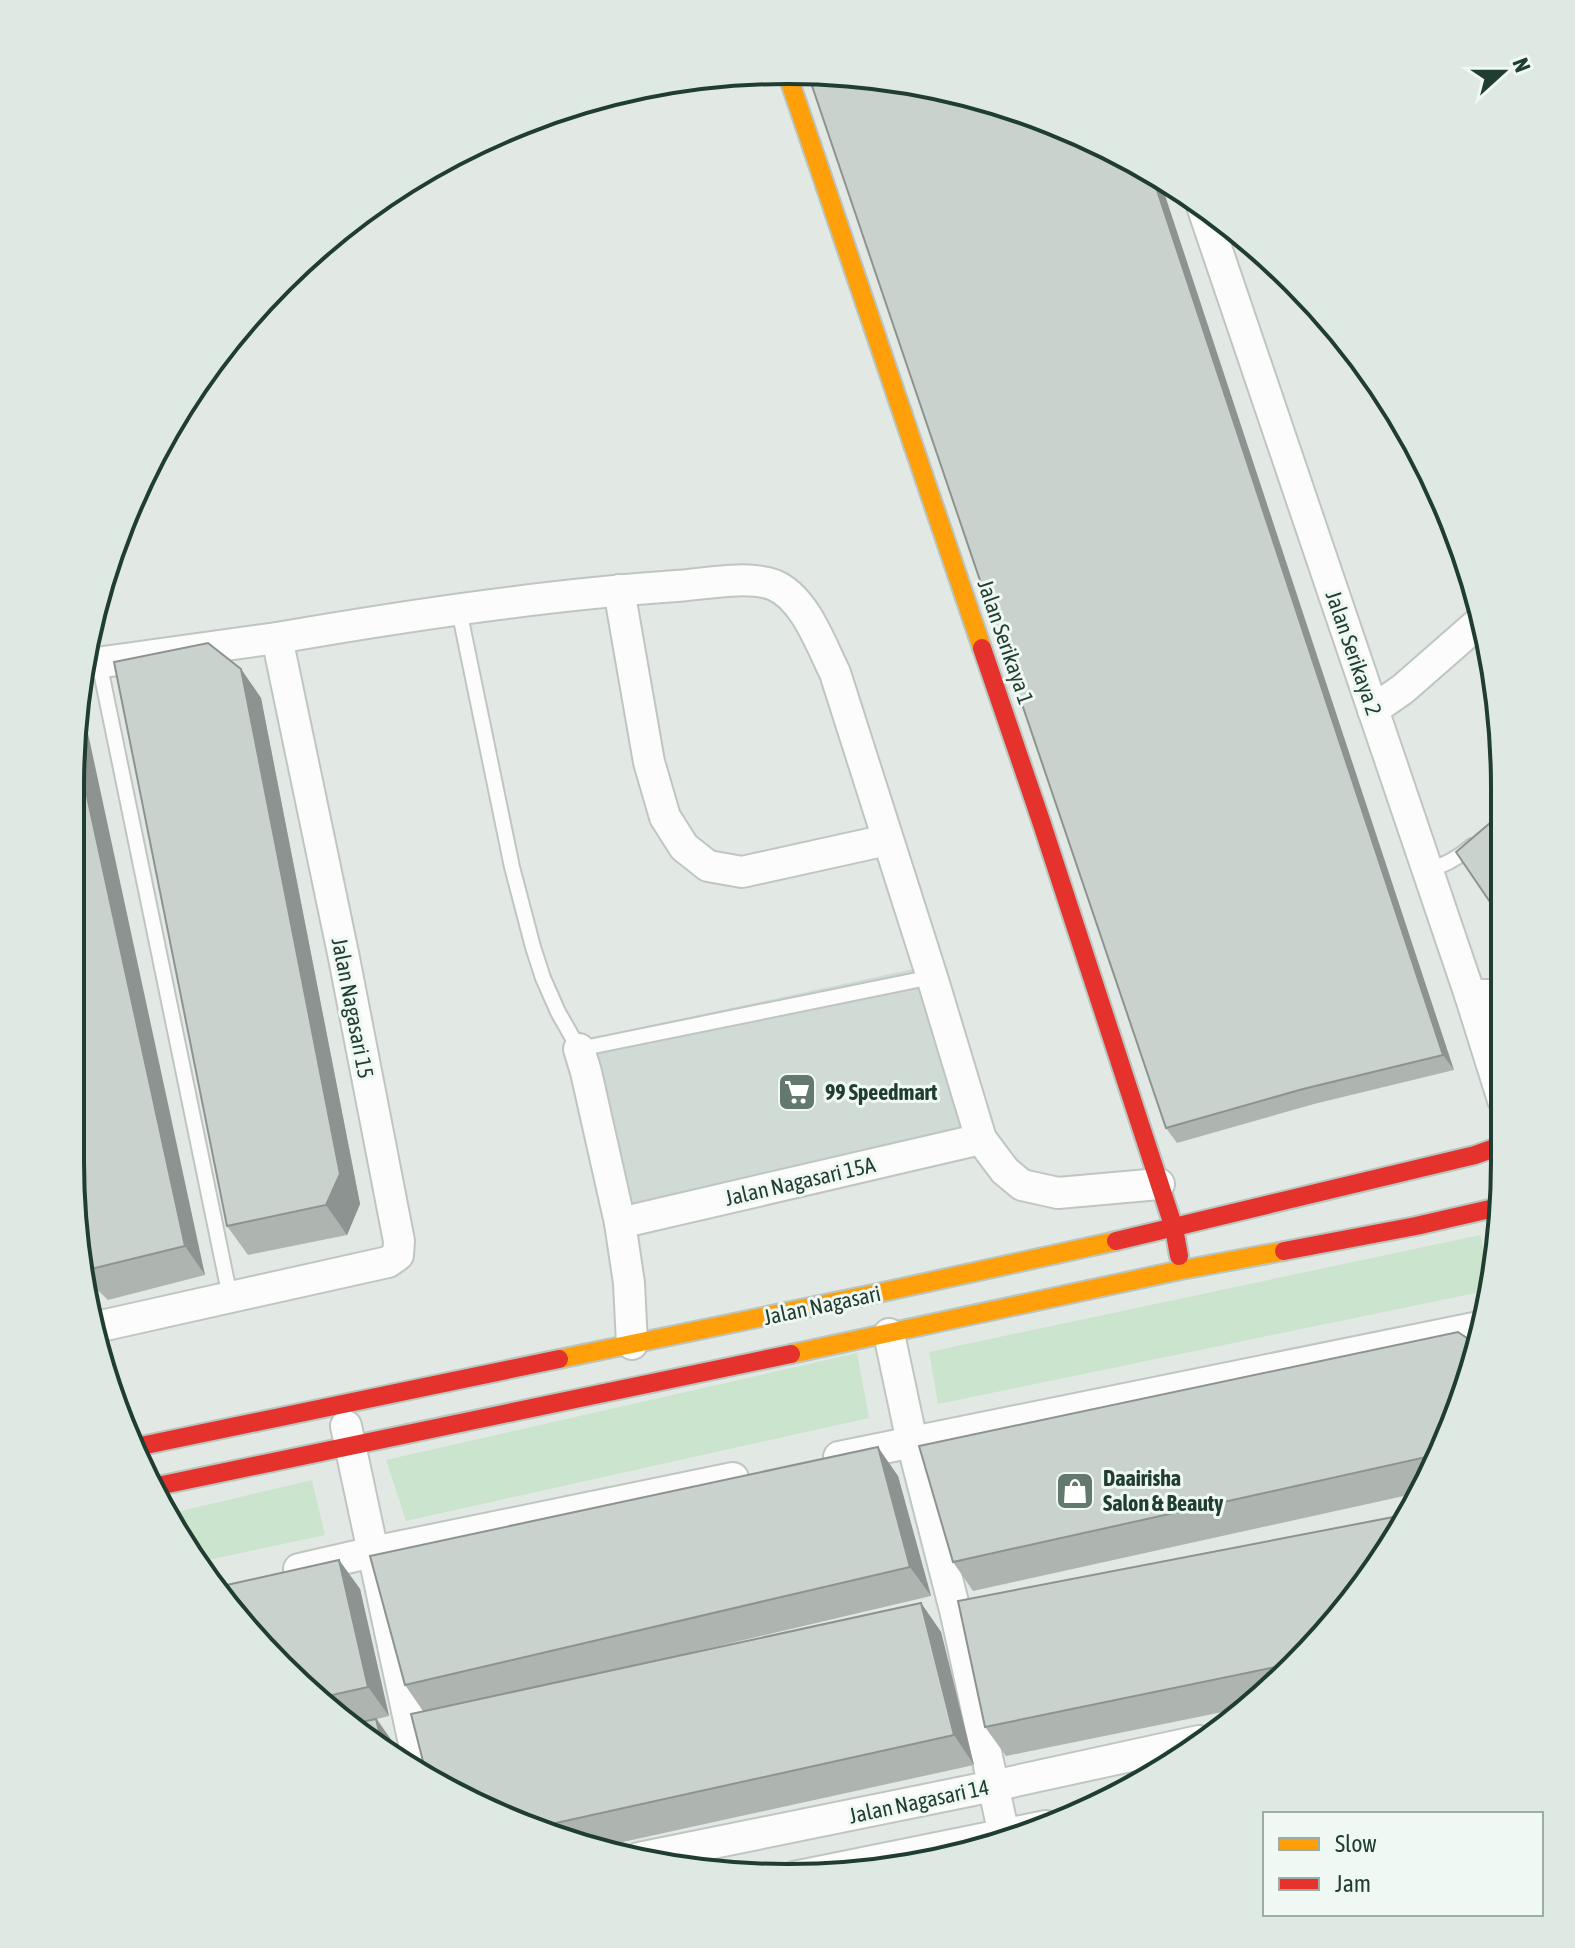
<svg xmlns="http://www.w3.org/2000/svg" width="1575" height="1948" font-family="'Asap Condensed',sans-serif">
  <rect width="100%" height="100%" fill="#e2e9e5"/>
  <polygon fill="#cfdbd4" points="941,963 994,1137 610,1237 564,1044"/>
  <g fill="#cae4ce">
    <polygon points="1480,1235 1492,1277 1490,1290 938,1404 929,1352"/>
    <polygon points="857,1353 869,1418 406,1521 386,1460"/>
    <polygon points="312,1480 325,1535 199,1562 164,1515"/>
  </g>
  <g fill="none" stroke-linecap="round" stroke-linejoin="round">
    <g stroke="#bfc6c2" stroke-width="18">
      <g id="lane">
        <polyline points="459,610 512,867 533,947 543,978 558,1012 579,1049 932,977"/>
        <polyline points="99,662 230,1297"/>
        <path d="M1427 870C1445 866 1458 858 1472 846"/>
      </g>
    </g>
    <g stroke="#bfc6c2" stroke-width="34">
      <g id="street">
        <polyline points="1202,206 1470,995 1503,1100"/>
        <polyline points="619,590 649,762 665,817 684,847 708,866 742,872 887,840"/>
        <path d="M277 638C409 615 543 595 676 586 704 584 748 575 774 585 805 598 821 645 835 673L932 977 981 1139 1005 1171 1022 1185 1058 1193 1159 1184"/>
        <polyline points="89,664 277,638 344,958 399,1241 398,1255 388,1262 92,1328"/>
        <polyline points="1373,710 1403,689 1483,619"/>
        <polyline points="1470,995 1503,995"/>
        <polyline points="579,1049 586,1072 620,1223 629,1283 632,1344"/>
        <polyline points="620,1223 981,1139"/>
        <polyline points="889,1334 912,1442 956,1614 1004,1835"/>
        <polyline points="346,1426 421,1776"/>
        <polyline points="839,1457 1484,1326"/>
        <polyline points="299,1569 373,1552 733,1478"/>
        <polyline points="639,1858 993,1786 1199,1741"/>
        <polyline points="794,1877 1046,1826"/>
      </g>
    </g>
    <g stroke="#bbc5c0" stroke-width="22">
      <g id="slow">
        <polyline points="787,73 982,648"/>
        <polyline points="791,1354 1181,1270 1284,1251"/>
        <polyline points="559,1359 883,1292 1116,1241"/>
      </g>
    </g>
    <g stroke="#bbc5c0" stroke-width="22">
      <g id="jam">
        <polyline points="982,648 1041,821 1174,1228 1179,1256"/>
        <polyline points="1116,1241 1475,1155 1503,1145"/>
        <polyline points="1284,1251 1416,1226 1503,1206"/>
        <polyline points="136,1447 559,1359"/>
        <polyline points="153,1487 791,1354"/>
      </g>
    </g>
    <use href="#lane" stroke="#fbfcfb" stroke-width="14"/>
    <use href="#street" stroke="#fbfcfb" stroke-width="30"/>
    <use href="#slow" stroke="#ff9f0a" stroke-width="18"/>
    <use href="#jam" stroke="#e5322d" stroke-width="18"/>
  </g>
  <g fill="#aeb5b1">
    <polygon points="808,74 1454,1070 1314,1104 1177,1143 1166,1128"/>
    <polygon points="241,669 261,698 360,1204 347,1235 248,1255 227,1226"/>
    <polygon points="72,740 205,1275 108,1300 86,1279 70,1160"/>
    <polygon points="1480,1347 1431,1477 1422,1492 973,1591 953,1562"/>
    <polygon points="898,1476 931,1596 651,1662 921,1603 941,1632 974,1765 591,1849 428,1782 423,1711 405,1685"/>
    <polygon points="339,1560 360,1589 389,1716 377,1719 397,1748 400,1760 280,1668"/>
    <polygon points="1356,1598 1260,1700 1252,1706 1006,1756 985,1727"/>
  </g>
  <g fill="#8d9390">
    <polygon points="1150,169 1158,174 1454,1070 1443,1055"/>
    <polygon points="241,669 261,698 360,1204 347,1235 326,1205"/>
    <polygon points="81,701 205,1275 185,1246 73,732"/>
    <polygon points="878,1447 898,1476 931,1596 910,1567"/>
    <polygon points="339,1560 360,1589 389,1716 368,1687"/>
    <polygon points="921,1603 941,1632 974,1765 954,1735"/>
    <polygon points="376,1719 397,1748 400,1760 383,1747"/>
  </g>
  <g fill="#cad2ce" stroke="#8d9390" stroke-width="2">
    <polygon points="808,74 881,76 1018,108 1150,169 1443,1055 1303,1089 1166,1128"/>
    <polygon points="208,643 241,669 340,1174 326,1205 227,1226 114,662"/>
    <polygon points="73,732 185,1246 87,1270 84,1267 70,1160 72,740"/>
    <polygon points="1503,812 1503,921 1456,852"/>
    <polygon points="1458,1332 1480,1347 1440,1454 953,1562 919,1446"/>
    <polygon points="878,1447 910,1567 405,1685 370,1556"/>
    <polygon points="1409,1514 1356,1598 1295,1663 985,1727 958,1601"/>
    <polygon points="339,1560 368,1687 319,1698 280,1668 218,1587"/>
    <polygon points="921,1603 954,1735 538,1827 428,1781 411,1714"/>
    <polygon points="376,1719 383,1747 353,1724"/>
  </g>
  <defs>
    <g id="supermarket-square" transform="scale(2)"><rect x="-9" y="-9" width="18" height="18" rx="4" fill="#63796f" stroke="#f0f8f3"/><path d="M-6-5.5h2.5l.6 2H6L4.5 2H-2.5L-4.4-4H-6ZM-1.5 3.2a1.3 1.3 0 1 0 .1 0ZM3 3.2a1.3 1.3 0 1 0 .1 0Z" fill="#fff"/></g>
    <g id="shop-square" transform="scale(2)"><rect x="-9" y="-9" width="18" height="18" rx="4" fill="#63796f" stroke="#f0f8f3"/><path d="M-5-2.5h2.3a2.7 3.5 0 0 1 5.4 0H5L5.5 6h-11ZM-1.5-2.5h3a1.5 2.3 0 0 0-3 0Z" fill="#fff"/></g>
  </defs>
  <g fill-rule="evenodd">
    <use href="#supermarket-square" x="797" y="1092"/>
    <use href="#shop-square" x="1075" y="1491"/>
  </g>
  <g text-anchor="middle" stroke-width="6" stroke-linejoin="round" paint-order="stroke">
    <g font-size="22" fill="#1f3d30" stroke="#f0f8f3">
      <text transform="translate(1006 642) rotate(71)" y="8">Jalan Serikaya 1</text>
      <text transform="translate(1354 653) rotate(71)" y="8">Jalan Serikaya 2</text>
      <text transform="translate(353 1008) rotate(79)" y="8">Jalan Nagasari 15</text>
      <text transform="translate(800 1181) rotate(-13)" y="8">Jalan Nagasari 15A</text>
      <text transform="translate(822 1305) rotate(-12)" y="8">Jalan Nagasari</text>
      <text transform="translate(919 1801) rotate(-12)" y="8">Jalan Nagasari 14</text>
    </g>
    <g font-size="22" font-weight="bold" fill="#1f3d30" stroke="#f0f8f3" text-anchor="start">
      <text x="825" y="1100">99 Speedmart</text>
      <text x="1103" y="1486">Daairisha<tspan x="1103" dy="25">Salon &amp; Beauty</tspan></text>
    </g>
  </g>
  <path d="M0 0H1575V1948H0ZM787 84H788A703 703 0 0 1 1491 787V1161A703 703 0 0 1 788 1864H787A703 703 0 0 1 84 1161V787A703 703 0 0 1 787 84Z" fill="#dfe9e3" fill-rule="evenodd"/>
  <path fill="none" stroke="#1f3d30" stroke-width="4" d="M787 84H788A703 703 0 0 1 1491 787V1161A703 703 0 0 1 788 1864H787A703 703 0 0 1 84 1161V787A703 703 0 0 1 787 84Z"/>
  <rect x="1263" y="1812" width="280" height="104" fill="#f0f8f3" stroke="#9cada5" stroke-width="2"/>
  <rect x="1279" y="1838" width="40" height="12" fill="#ff9f0a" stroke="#9cada5" stroke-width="2"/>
  <text x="1335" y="1852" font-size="24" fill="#1f3d30">Slow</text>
  <rect x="1279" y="1878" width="40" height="12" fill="#e5322d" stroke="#9cada5" stroke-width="2"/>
  <text x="1335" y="1892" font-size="24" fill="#1f3d30">Jam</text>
  <g transform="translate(1503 72) rotate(69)" stroke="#f0f8f3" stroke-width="6" paint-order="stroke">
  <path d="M0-6L14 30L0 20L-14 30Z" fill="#1f3d30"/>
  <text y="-12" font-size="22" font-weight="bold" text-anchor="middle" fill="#1f3d30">N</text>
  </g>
</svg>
